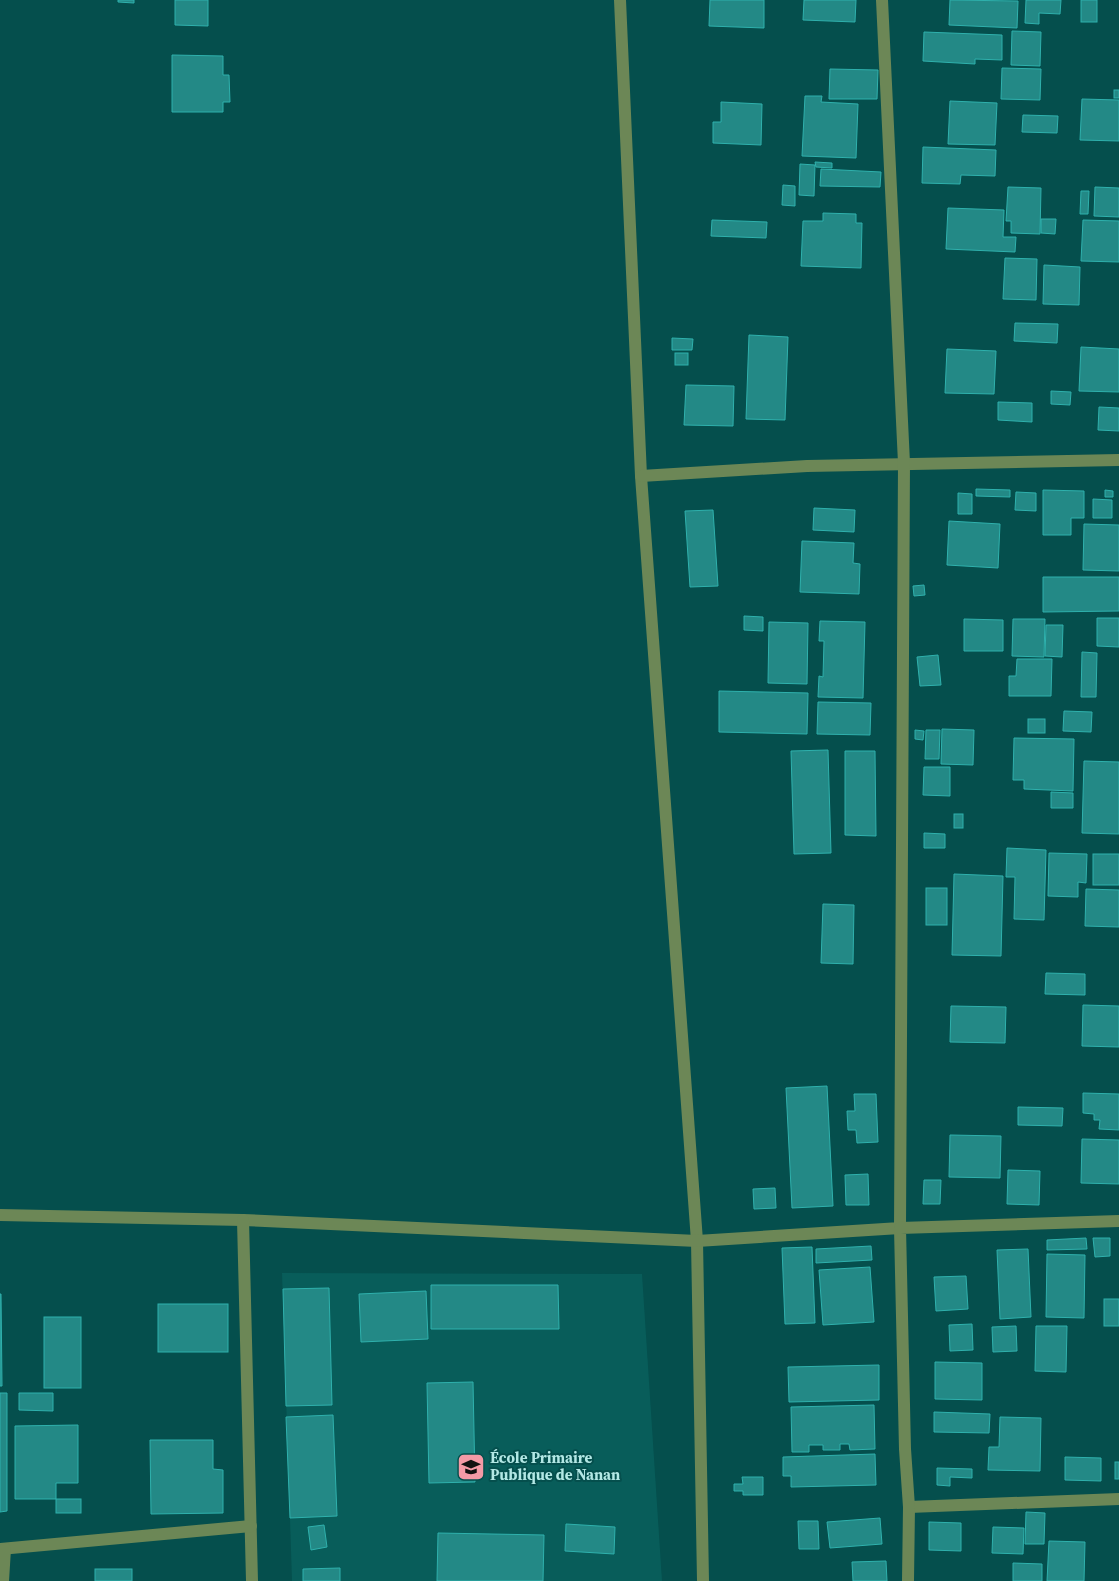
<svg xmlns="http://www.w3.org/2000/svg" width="1119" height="1581" font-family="'Source Serif 4',serif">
  <rect width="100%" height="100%" fill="#054f4d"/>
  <polygon fill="#085d5a" points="282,1273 642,1274 662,1581 292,1581"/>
  <g fill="#238986" stroke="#2fb1ad">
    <polygon points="118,0 134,0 134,3 118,2"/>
    <polygon points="175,0 208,0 208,26 175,25"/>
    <polygon points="710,0 764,0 764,28 709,26"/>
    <polygon points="804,0 856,0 855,22 803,20"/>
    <polygon points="950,0 1018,1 1017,28 949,25"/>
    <polygon points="1026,0 1061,0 1060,14 1039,13 1039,24 1025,23"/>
    <rect x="1081" y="0" width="16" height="22"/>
    <polygon points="1012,31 1041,32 1040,66 1011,65"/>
    <polygon points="924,32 1002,35 1002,60 975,59 975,64 923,61"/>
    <polygon points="172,55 223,56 223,75 229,75 230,102 223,102 223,112 172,112"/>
    <polygon points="1002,68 1041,69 1040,100 1001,99"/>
    <polygon points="830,69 878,70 877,99 829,99"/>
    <rect x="1114" y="90" width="5" height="8"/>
    <polygon points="805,96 822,96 821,102 858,104 856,158 802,156"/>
    <polygon points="1082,99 1119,100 1119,141 1080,140"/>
    <polygon points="950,101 997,103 995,145 948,144"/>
    <polygon points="721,102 762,104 761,145 713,143 713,122 721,122"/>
    <polygon points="1023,115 1058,116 1057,133 1022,132"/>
    <polygon points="923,147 996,150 995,176 961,175 960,184 922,183"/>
    <polygon points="815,162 832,163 832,168 816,167"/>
    <polygon points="800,164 815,165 814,196 799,195"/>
    <polygon points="821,169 881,172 880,187 820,186"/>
    <polygon points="783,185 795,186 795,206 782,205"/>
    <polygon points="1008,187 1041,188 1040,234 1011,233 1011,221 1006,221"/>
    <polygon points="1095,187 1119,188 1119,217 1094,216"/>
    <polygon points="1081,191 1089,191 1088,214 1080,214"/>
    <polygon points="948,208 1004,210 1003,237 1016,237 1015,252 946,249"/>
    <polygon points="823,213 856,214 856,223 862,223 861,268 801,266 803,221 823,221"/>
    <polygon points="1041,219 1056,219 1055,234 1041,233"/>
    <polygon points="712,220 767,222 766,238 711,236"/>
    <polygon points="1083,220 1119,221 1119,262 1081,261"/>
    <polygon points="1005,258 1037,259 1036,300 1003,299"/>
    <polygon points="1044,265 1080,267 1079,305 1043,304"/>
    <polygon points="1015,323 1058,324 1057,343 1014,341"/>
    <polygon points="749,335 788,337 785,420 746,419"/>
    <polygon points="672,338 693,339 692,350 672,350"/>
    <polygon points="1081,347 1119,349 1119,392 1079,391"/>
    <polygon points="947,349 996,351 994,394 945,393"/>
    <rect x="675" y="353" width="13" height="12"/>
    <polygon points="686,385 734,386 733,426 684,425"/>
    <polygon points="1051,391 1071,392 1070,405 1051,404"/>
    <polygon points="998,402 1032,403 1032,422 998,420"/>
    <polygon points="1099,407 1119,408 1119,431 1098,430"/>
    <polygon points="976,489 1010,490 1010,497 976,496"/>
    <polygon points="1043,490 1084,491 1084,518 1071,518 1071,535 1043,535"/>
    <polygon points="1105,490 1113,491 1113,497 1105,497"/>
    <polygon points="1016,492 1036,493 1036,511 1015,510"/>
    <polygon points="958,493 972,494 972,514 958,514"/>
    <polygon points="1093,499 1112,500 1112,518 1093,518"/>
    <polygon points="814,508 855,510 854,532 813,530"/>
    <polygon points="713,510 718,586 690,587 685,511"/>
    <polygon points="949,521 1000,524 998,568 947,565"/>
    <polygon points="1084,524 1119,525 1119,571 1083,570"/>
    <polygon points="802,541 854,543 853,563 860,564 859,594 800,592"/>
    <polygon points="1043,577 1119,577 1119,611 1043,612"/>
    <polygon points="924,585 925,595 914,596 913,586"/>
    <polygon points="744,616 763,617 763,631 744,630"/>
    <polygon points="1097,618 1119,618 1119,647 1097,646"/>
    <polygon points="964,619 1003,620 1003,651 964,651"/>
    <polygon points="1013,619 1045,619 1044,657 1012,656"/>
    <polygon points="820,621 865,622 863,698 818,697 819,676 823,677 824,641 819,641"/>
    <polygon points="769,622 808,623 807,684 768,683"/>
    <polygon points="1046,625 1063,625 1062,657 1045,656"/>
    <polygon points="1082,652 1097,653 1096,697 1081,697"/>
    <polygon points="938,655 941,685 920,686 917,657"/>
    <polygon points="1017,659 1052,659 1051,696 1009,696 1009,676 1016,676"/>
    <polygon points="719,691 808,693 807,734 719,732"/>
    <polygon points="818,702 871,703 870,735 817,734"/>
    <polygon points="1064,711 1092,712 1091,732 1063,731"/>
    <rect x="1028" y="719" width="17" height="14"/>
    <polygon points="942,729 974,730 973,765 941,764"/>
    <polygon points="915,730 924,731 923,740 915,739"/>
    <polygon points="926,730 940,730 939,759 925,759"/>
    <polygon points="1014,738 1074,739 1073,791 1024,789 1024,780 1013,780"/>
    <polygon points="828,750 831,853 794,854 791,751"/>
    <polygon points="845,751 875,751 876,836 845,835"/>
    <polygon points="1084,761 1119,762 1119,834 1082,833"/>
    <polygon points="924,767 950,767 950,796 923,795"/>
    <polygon points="1051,792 1073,793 1073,808 1051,808"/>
    <rect x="954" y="814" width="9" height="14"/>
    <polygon points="924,833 945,834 945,848 924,848"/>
    <polygon points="1007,848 1046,850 1044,920 1014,919 1015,877 1006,877"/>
    <polygon points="1049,853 1087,854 1086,883 1078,882 1078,897 1048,896"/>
    <rect x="1093" y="854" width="26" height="31"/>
    <polygon points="954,874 1003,876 1001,956 952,955"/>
    <rect x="926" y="888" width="21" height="37"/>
    <polygon points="1086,889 1119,890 1119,927 1085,926"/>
    <polygon points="823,904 854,905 853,964 821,963"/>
    <polygon points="1046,973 1085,974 1085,995 1045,994"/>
    <polygon points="1083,1005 1119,1006 1119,1047 1082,1046"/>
    <polygon points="951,1006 1006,1007 1005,1043 950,1042"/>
    <polygon points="827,1086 833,1206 792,1208 786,1088"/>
    <polygon points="1083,1093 1119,1094 1119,1130 1099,1129 1100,1120 1094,1120 1094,1114 1083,1113"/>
    <polygon points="854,1094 876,1094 878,1142 857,1143 856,1130 848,1130 847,1111 855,1111"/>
    <polygon points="1018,1107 1063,1108 1062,1126 1018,1125"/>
    <polygon points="950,1135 1001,1136 1000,1178 949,1177"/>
    <polygon points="1082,1139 1119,1140 1119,1184 1081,1183"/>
    <polygon points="1008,1170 1040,1171 1039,1205 1007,1204"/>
    <polygon points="868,1174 869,1205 846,1205 845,1175"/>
    <polygon points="924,1180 941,1180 940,1204 923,1204"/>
    <polygon points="775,1188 776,1208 754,1209 753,1189"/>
    <polygon points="1086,1238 1087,1249 1047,1250 1047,1240"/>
    <polygon points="1093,1238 1110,1238 1110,1256 1095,1257"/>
    <polygon points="871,1246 872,1260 816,1263 816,1249"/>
    <polygon points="812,1247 815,1323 785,1324 782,1248"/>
    <polygon points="1028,1249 1031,1317 1000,1319 997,1250"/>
    <polygon points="1047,1254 1085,1255 1084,1318 1046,1317"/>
    <polygon points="870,1267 874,1322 823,1325 819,1270"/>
    <polygon points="966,1276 968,1309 936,1311 934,1277"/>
    <polygon points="431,1285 558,1285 559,1329 431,1329"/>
    <polygon points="329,1288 332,1405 286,1406 283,1289"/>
    <polygon points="426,1291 428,1339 361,1342 359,1294"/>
    <polygon points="0,1294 1,1294 2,1386 0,1386"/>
    <rect x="1104" y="1299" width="15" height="27"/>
    <rect x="158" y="1304" width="70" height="48"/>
    <rect x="44" y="1317" width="37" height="71"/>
    <polygon points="972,1324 973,1350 950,1351 949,1325"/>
    <polygon points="1016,1326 1017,1351 993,1352 992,1327"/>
    <polygon points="1036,1326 1067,1326 1066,1372 1035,1371"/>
    <polygon points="935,1362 982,1363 982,1400 935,1399"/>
    <polygon points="879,1365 879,1400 789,1402 788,1367"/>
    <polygon points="473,1382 475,1482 429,1483 427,1383"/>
    <polygon points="0,1393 7,1393 7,1511 0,1512"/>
    <polygon points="19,1393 53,1393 53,1411 19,1410"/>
    <polygon points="874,1405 875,1449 850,1450 849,1444 840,1444 840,1450 823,1450 823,1445 809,1445 809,1452 792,1452 791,1407"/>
    <polygon points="934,1412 990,1414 989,1433 934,1432"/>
    <polygon points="333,1415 337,1516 290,1518 286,1417"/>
    <polygon points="1000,1417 1041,1418 1040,1471 988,1470 989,1447 999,1447"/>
    <polygon points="78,1425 78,1483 56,1483 56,1499 15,1499 15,1426"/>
    <polygon points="150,1440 213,1440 213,1469 223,1470 223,1513 151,1514"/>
    <polygon points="875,1454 876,1485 791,1487 791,1476 783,1476 783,1457"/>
    <polygon points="1065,1457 1101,1458 1101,1481 1065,1480"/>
    <rect x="1115" y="1462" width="4" height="17"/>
    <polygon points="937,1468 972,1469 972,1478 950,1477 950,1486 937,1485"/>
    <polygon points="742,1477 763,1477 763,1495 743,1495 743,1491 734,1491 734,1484 743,1484"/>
    <rect x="56" y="1499" width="25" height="14"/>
    <polygon points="1026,1512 1045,1513 1044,1544 1025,1544"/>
    <polygon points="880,1518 882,1544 830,1548 827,1522"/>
    <polygon points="798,1521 818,1521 819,1549 799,1549"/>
    <polygon points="929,1522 961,1523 961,1551 929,1550"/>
    <polygon points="566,1524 615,1527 614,1554 565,1551"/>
    <polygon points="324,1525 327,1547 311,1550 308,1527"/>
    <polygon points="993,1527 1024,1528 1023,1554 992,1553"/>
    <polygon points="438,1533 544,1535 543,1581 437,1581"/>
    <polygon points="1049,1541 1085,1542 1084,1581 1047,1581"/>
    <polygon points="886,1561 887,1581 853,1581 852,1562"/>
    <polygon points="1013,1563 1042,1564 1042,1581 1013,1581"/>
    <polygon points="340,1568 340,1581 303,1581 303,1569"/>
    <rect x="95" y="1569" width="37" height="12"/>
  </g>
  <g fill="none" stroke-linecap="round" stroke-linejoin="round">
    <g stroke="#6c8756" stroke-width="12">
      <polyline points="620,0 641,476 697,1241 703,1581"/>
      <polyline points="641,476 807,466 1119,460"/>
      <polyline points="0,1215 243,1220 697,1241 900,1228 904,463 882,0"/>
      <polyline points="243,1220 252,1581"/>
      <polyline points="909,1507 1119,1499"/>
      <polyline points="0,1549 251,1526"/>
      <polyline points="3,1581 5,1549"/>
      <polyline points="908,1581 909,1507 905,1449 900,1228 1119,1221"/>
    </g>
  </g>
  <defs>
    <g id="school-square" transform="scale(1.4375)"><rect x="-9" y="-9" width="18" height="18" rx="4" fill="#f49aa6" stroke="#054f4d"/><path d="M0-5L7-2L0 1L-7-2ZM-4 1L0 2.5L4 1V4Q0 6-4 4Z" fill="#111"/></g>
  </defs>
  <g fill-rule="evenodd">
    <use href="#school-square" x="471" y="1467"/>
  </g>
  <g text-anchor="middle" stroke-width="4" stroke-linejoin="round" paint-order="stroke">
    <g font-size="15" font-weight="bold" fill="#b3e8e5" stroke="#054f4d" text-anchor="start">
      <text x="490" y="1463">École Primaire<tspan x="490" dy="17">Publique de Nanan</tspan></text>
    </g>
  </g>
</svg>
